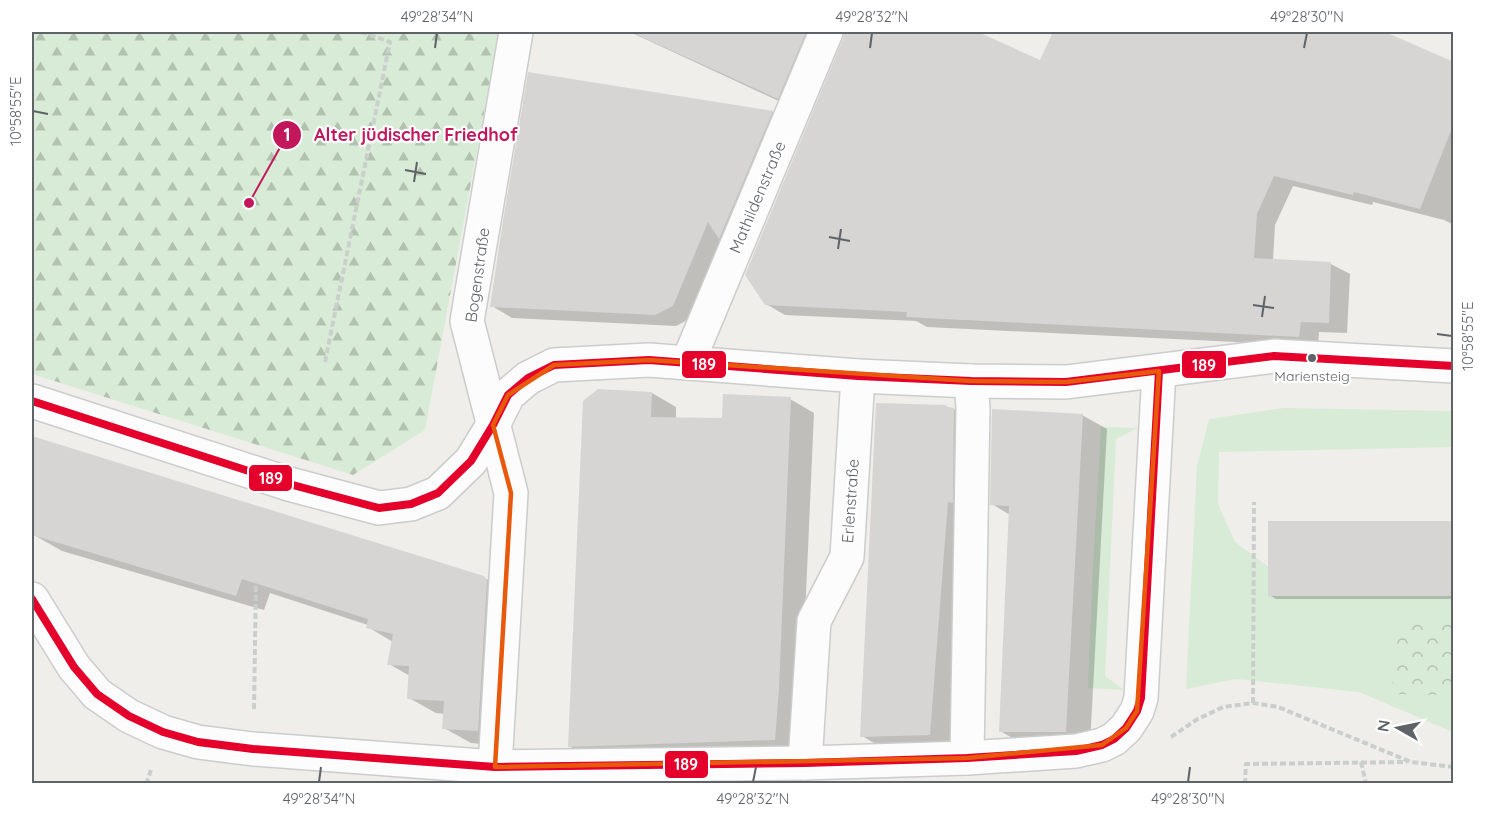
<svg xmlns="http://www.w3.org/2000/svg" width="1485" height="815" font-family="Quicksand,sans-serif">
  <defs>
    <pattern id="forest-firs" width="22" height="20" patternUnits="userSpaceOnUse" patternTransform="scale(1.5)"><rect width="22" height="20" fill="#d8ebd6"/><path d="M5 1l3.5 6h-7zM16 11l3.5 6h-7z" fill="#b2c2b1"/></pattern>
    <pattern id="park-crowns" width="20" height="18" patternUnits="userSpaceOnUse" patternTransform="scale(1.5)"><rect width="20" height="18" fill="#d8ebd6"/><path d="M2 6a3 3 0 1 1 6 0M12 15a3 3 0 1 1 6 0" fill="none" stroke="#b2c2b1"/></pattern>
  </defs>
  <rect width="100%" height="100%" fill="#efeeea"/>
  <g fill="#d8ebd6">
    <polygon points="1284,408 1453,411 1453,450 1452,447 1219,452 1218,504 1235,542 1282,577 1453,573 1453,732 1359,692 1236,679 1186,689 1197,466 1209,419"/>
    <polygon points="1101,427 1138,428 1116,439 1105,676 1124,690 1088,688 1092,585"/>
  </g>
  <polygon fill="url(#forest-firs)" points="32,32 499,32 425,430 353,475 32,374"/>
  <polygon fill="url(#park-crowns)" points="1394,620 1453,621 1453,695 1392,694"/>
  <g fill="#0003">
    <polygon points="630,32 830,32 796,109"/>
    <polygon points="846,32 980,32 979,34 1041,62 1054,32 1381,32 1454,63 1454,225 1444,220 1373,202 1372,205 1293,186 1275,225 1273,261 1331,264 1350,274 1347,333 1319,332 1318,346 927,327 916,321 785,315 766,304 845,40"/>
    <polygon points="772,112 792,124 693,317 676,326 512,318 492,306"/>
    <polygon points="652,393 676,407 676,419 723,420 790,399 814,413 799,753 593,760 569,746"/>
    <polygon points="945,406 954,409 978,423 953,748 886,750 862,736"/>
    <polygon points="1082,415 1107,429 1090,745 1025,745 1000,731 1010,515 992,504"/>
    <polygon points="32,437 483,577 511,593 505,746 471,743 444,728 445,714 436,713 409,698 410,676 389,664 393,642 368,627 368,625 270,593 264,610 62,551 34,535 32,530"/>
    <polygon points="1454,522 1454,599 1276,599 1269,595"/>
  </g>
  <g fill="#d6d5d3">
    <polygon points="631,32 806,32 778,99"/>
    <polygon points="844,32 978,32 1040,60 1053,32 1385,32 1454,62 1454,123 1420,209 1354,192 1353,195 1274,176 1257,214 1254,258 1331,262 1329,323 1301,322 1299,337 906,317 907,312 765,305 745,275 843,39"/>
    <polygon points="528,72 773,111 719,239 708,222 673,306 655,315 490,307 503,221"/>
    <polygon points="598,389 652,392 651,417 722,418 723,394 791,397 779,689 775,740 568,747 583,401"/>
    <polygon points="876,403 946,405 946,407 954,408 953,503 948,502 930,735 860,737"/>
    <polygon points="992,409 1083,414 1066,732 999,732 1009,506 990,505"/>
    <polygon points="32,436 484,576 487,580 478,731 442,729 444,701 407,699 409,666 387,665 393,634 366,628 368,619 242,579 236,596 32,535"/>
    <rect x="1268" y="521" width="186" height="75"/>
  </g>
  <g fill="none" stroke-linecap="round" stroke-linejoin="round">
    <g stroke="#cbcccc" stroke-width="36">
      <g id="minor">
        <polyline points="688,362 826,32"/>
        <polyline points="32,401 289,484 379,508 411,504 438,493 471,461 493,425 508,395 528,378 554,365 649,360 858,376 971,381 1066,382 1274,356 1454,366"/>
        <polyline points="32,599 74,667 97,694 129,716 163,732 198,742 253,749 495,767 805,763 967,758 1076,751 1102,745 1114,739 1126,728 1137,711 1141,698 1159,371"/>
        <polyline points="967,758 973,408 971,381"/>
        <polyline points="805,763 814,621 847,557 858,376"/>
        <polyline points="495,767 511,493 467,321 516,32"/>
      </g>
    </g>
    <g stroke="#cacfcc" stroke-width="4" stroke-dasharray="6 3" stroke-linecap="butt">
      <polyline points="325,362 390,42 362,32"/>
      <polyline points="1253,703 1254,502"/>
      <polyline points="254,709 256,583"/>
      <polyline points="1171,737 1196,720 1223,707 1253,703 1278,707 1411,762 1454,767"/>
      <polyline points="1361,762 1366,784"/>
      <polyline points="146,784 151,770"/>
      <polyline points="1245,784 1246,764 1407,762"/>
    </g>
    <use href="#minor" stroke="#fdfcfc" stroke-width="33"/>
    <g stroke="#fff" stroke-width="12">
      <g id="bus-1">
        <polyline points="32,401 289,484 379,508 411,504 438,493 471,461 493,425 508,395 528,378 554,365 649,360 858,376 971,381 1066,382 1274,356 1454,366"/>
        <polyline points="32,599 74,667 97,694 129,716 163,732 198,742 253,749 495,767 805,763 967,758 1076,751 1102,745 1114,739 1126,728 1137,711 1141,698 1159,371"/>
      </g>
    </g>
    <use href="#bus-1" stroke="#e4002b" stroke-width="8"/>
  </g>
  <path fill="none" stroke="#e8590c" stroke-width="4.5" stroke-linejoin="round" d="M649 360 971 381 1066 382 1159 371 1137 711 1126 728 1102 745 967 758 495 767 511 493 493 425 508 395 554 365Z"/>
  <path fill="none" stroke="#5f6368" stroke-width="2" d="M435 48 437 33M870 48 872 33M1304 48 1307 33M33 111 48 114M405 170 426 174M414 182 417 162M829 237 850 241M838 249 841 229M1253 305 1274 308M1262 317 1265 296M1437 334 1452 336M319 782 321 767M753 782 756 767M1188 782 1190 767"/>
  <circle fill="#5f6368" stroke="#fff" stroke-width="2" cx="1312" cy="358" r="5"/>
  <g text-anchor="middle" stroke-width="4.5" stroke-linejoin="round" paint-order="stroke">
    <g font-size="14" fill="#5f6368" stroke="#fff">
      <text x="1312" y="381">Mariensteig</text>
    </g>
    <g font-size="16" fill="#5f6368" stroke="#fff">
      <text transform="translate(757 197) rotate(-67)" y="6">Mathildenstraße</text>
      <text transform="translate(477 275) rotate(-82)" y="6">Bogenstraße</text>
      <text transform="translate(850 501) rotate(-86)" y="6">Erlenstraße</text>
    </g>
  </g>
  <path fill="none" stroke="#c2185b" stroke-width="2" d="M249 203L287 135"/>
  <g fill="#c2185b" stroke="#fff" stroke-width="2">
    <circle cx="249" cy="203" r="6"/>
    <circle cx="287" cy="135" r="15"/>
  </g>
  <g font-size="18" text-anchor="middle" font-weight="bold" fill="#fff">
    <text x="287" y="141">1</text>
  </g>
  <g font-size="18" text-anchor="middle" font-weight="bold" fill="#c2185b" stroke="#fff" stroke-width="4.5" stroke-linejoin="round" paint-order="stroke">
    <text x="416" y="141">Alter jüdischer Friedhof</text>
  </g>
  <g stroke="#fff" stroke-width="2">
    <rect x="681" y="350" width="46" height="29" rx="6" fill="#e4002b"/>
    <rect x="1181" y="350" width="46" height="29" rx="6" fill="#e4002b"/>
    <rect x="248" y="464" width="45" height="28" rx="6" fill="#e4002b"/>
    <rect x="664" y="750" width="45" height="29" rx="6" fill="#e4002b"/>
  </g>
  <g font-size="16" text-anchor="middle" font-weight="bold" fill="#fff">
    <text x="704" y="370">189</text>
    <text x="1204" y="371">189</text>
    <text x="271" y="484">189</text>
    <text x="686" y="770">189</text>
  </g>
  <rect width="1485" height="815" fill="none" stroke="#ffffff" stroke-width="66"/>
  <g transform="translate(1398 728) rotate(279)" stroke="#ffffff" stroke-width="4.5" paint-order="stroke">
  <path d="M0-4.5L10 22L0 15L-10 22Z" fill="#5f6368"/>
  <text y="-9" font-size="16" font-weight="bold" text-anchor="middle" fill="#5f6368">N</text>
  </g>
  <rect x="33" y="33" width="1419" height="749" fill="none" stroke="#5f6368" stroke-width="2"/>
  <g font-size="15" text-anchor="middle" fill="#5f6368">
    <text x="437" y="22">49°28'34"N</text>
    <text x="872" y="22">49°28'32"N</text>
    <text x="1307" y="22">49°28'30"N</text>
    <text transform="translate(16 111) rotate(-90)" y="5">10°58'55"E</text>
    <text transform="translate(1468 336) rotate(-90)" y="5">10°58'55"E</text>
    <text x="319" y="804">49°28'34"N</text>
    <text x="753" y="804">49°28'32"N</text>
    <text x="1188" y="804">49°28'30"N</text>
  </g>
</svg>
